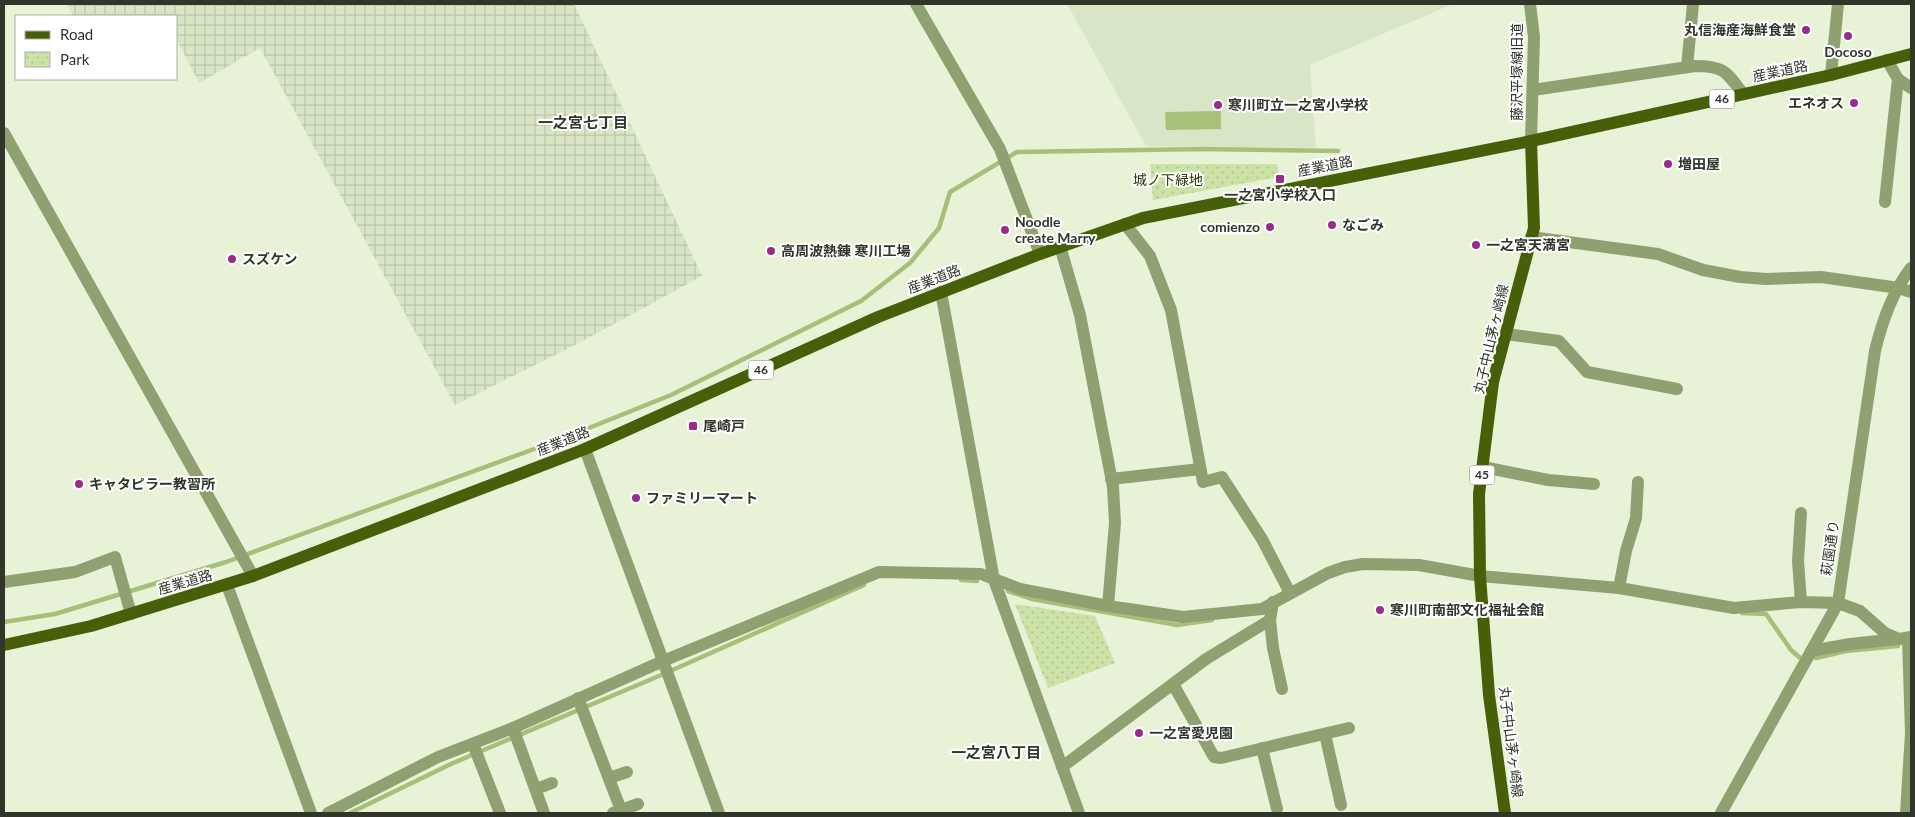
<svg xmlns="http://www.w3.org/2000/svg" width="1915" height="817" font-family="Lato,'Noto Sans JP',sans-serif">
  <defs>
    <pattern id="industrial-grid" width="8" height="8" patternUnits="userSpaceOnUse" patternTransform="scale(1.25)"><rect width="8" height="8" fill="#d9e6c5"/><path d="M0 4h8M4 0v8" fill="none" stroke="#bbc6a9"/></pattern>
    <pattern id="park-dots" width="8" height="8" patternUnits="userSpaceOnUse" patternTransform="scale(1.25)"><rect width="8" height="8" fill="#cde2a7"/><path d="M2 2h.1M6 6h.1" fill="none" stroke="#b0c290" stroke-width="1.8" stroke-linecap="round"/></pattern>
  </defs>
  <rect width="100%" height="100%" fill="#e7f2d7"/>
  <polygon fill="#d9e6c5" points="1067,4 1453,4 1310,65 1316,148 1146,146"/>
  <polygon fill="url(#industrial-grid)" points="67,4 574,4 702,276 579,343 455,405 260,48 199,83 176,38 176,16 73,16"/>
  <g fill="url(#park-dots)">
    <polygon points="1150,164 1277,164 1279,177 1153,200"/>
    <polygon points="1015,604 1095,616 1115,663 1048,688"/>
  </g>
  <polygon fill="#a7c079" points="1221,111 1221,129 1166,130 1165,112"/>
  <g fill="none" stroke-linecap="round" stroke-linejoin="round">
    <g stroke="#a7c079" stroke-width="4.5">
      <polyline points="961,580 977,581"/>
      <polyline points="1008,591 1032,599 1177,625 1212,620"/>
      <polyline points="1742,613 1766,614 1791,650 1799,657"/>
      <polyline points="4,622 55,614 226,562 564,438 671,395 861,301 910,263 939,228 950,192 1017,152 1203,149 1338,151"/>
      <polyline points="1816,658 1846,651 1898,646"/>
      <polyline points="350,813 453,763 659,676 864,585"/>
    </g>
    <g stroke="#8fa170" stroke-width="12">
      <polyline points="916,4 1000,149 1040,254"/>
      <polyline points="1530,4 1534,37 1531,141"/>
      <polyline points="1887,60 1898,79 1911,88"/>
      <polyline points="1687,67 1693,4"/>
      <polyline points="1831,75 1838,4"/>
      <path d="M1533 90 1695 66C1724 66 1726 71 1743 94"/>
      <polyline points="4,133 253,576"/>
      <polyline points="1885,202 1898,79"/>
      <polyline points="1125,224 1150,256 1171,310 1203,482 1222,477 1262,539 1290,593"/>
      <polyline points="1531,237 1658,254 1703,270 1740,277 1766,279 1821,277 1899,288 1911,292"/>
      <polyline points="1060,246 1080,315 1113,487 1115,523 1108,606"/>
      <polyline points="941,292 994,580 1079,813"/>
      <polyline points="1506,334 1559,341 1587,372 1677,389"/>
      <polyline points="585,449 719,813"/>
      <polyline points="1483,467 1548,480 1594,484"/>
      <polyline points="1111,479 1200,469"/>
      <polyline points="4,582 75,572 115,557 131,614"/>
      <polyline points="227,585 311,813"/>
      <polyline points="1619,588 1626,551 1636,518 1638,482"/>
      <polyline points="1801,602 1798,561 1801,513"/>
      <polyline points="1270,620 1273,648 1282,689"/>
      <polyline points="1811,651 1850,644 1898,639"/>
      <polyline points="1173,684 1214,757 1221,758 1349,728"/>
      <polyline points="578,698 621,810"/>
      <polyline points="513,728 544,813"/>
      <polyline points="1325,734 1341,805"/>
      <polyline points="473,744 500,813"/>
      <polyline points="1262,748 1277,809"/>
      <polyline points="1062,767 1206,659 1270,620 1273,602"/>
      <polyline points="609,778 627,772"/>
      <polyline points="536,789 552,783"/>
      <polyline points="328,813 438,757 513,728 663,661 879,572 981,574 1020,589 1108,606 1183,617 1262,609 1328,573 1345,567 1363,564 1419,565 1480,576 1619,588 1734,608 1801,602 1838,603 1860,611 1885,633 1899,639 1911,637"/>
      <polyline points="613,813 638,804"/>
      <path d="M1721 813 1838 603 1875 351C1882 322 1892 292 1911 268"/>
      <polyline points="1906,813 1911,733 1908,638"/>
    </g>
    <g stroke="#485f09" stroke-width="12">
      <polyline points="4,645 91,626 253,576 585,449 878,317 1040,254 1143,218 1531,141 1831,75 1911,54"/>
      <polyline points="1505,813 1489,695 1480,576 1479,494 1493,382 1534,228 1531,141"/>
    </g>
  </g>
  <g fill="#9a2b8a" stroke="#fff" stroke-width="2">
    <circle cx="1806" cy="30" r="5"/>
    <circle cx="1848" cy="36" r="5"/>
    <circle cx="1854" cy="103" r="5"/>
    <circle cx="1218" cy="105" r="5"/>
    <circle cx="1668" cy="164" r="5"/>
    <rect x="1275" y="174" width="10" height="10" rx="2.5"/>
    <circle cx="1332" cy="225" r="5"/>
    <circle cx="1270" cy="227" r="5"/>
    <circle cx="1005" cy="230" r="5"/>
    <circle cx="1476" cy="245" r="5"/>
    <circle cx="771" cy="251" r="5"/>
    <circle cx="232" cy="259" r="5"/>
    <rect x="688" y="421" width="10" height="10" rx="2.5"/>
    <circle cx="79" cy="484" r="5"/>
    <circle cx="636" cy="498" r="5"/>
    <circle cx="1380" cy="610" r="5"/>
    <circle cx="1139" cy="733" r="5"/>
  </g>
  <g text-anchor="middle" stroke-width="4" stroke-linejoin="round" paint-order="stroke">
    <g fill="#fff" stroke="#6f726a" stroke-width="1">
      <rect x="1709.5" y="89.5" width="25" height="19" rx="4"/>
      <rect x="748.5" y="360.5" width="25" height="19" rx="4"/>
      <rect x="1469.5" y="465.5" width="25" height="19" rx="4"/>
    </g>
    <g font-size="12" font-weight="bold" fill="#31352a">
      <text x="1722" y="103">46</text>
      <text x="761" y="374">46</text>
      <text x="1482" y="479">45</text>
    </g>
    <g font-size="14" font-weight="bold" fill="#31352a" stroke="#fff" text-anchor="start">
      <text x="1796" y="35" text-anchor="end">丸信海産海鮮食堂</text>
      <text x="1848" y="57" text-anchor="middle">Docoso</text>
      <text x="1844" y="108" text-anchor="end">エネオス</text>
      <text x="1228" y="110">寒川町立一之宮小学校</text>
      <text x="1678" y="169">増田屋</text>
      <text x="1280" y="200" text-anchor="middle">一之宮小学校入口</text>
      <text x="1015" y="227">Noodle<tspan x="1015" dy="16">create Marry</tspan></text>
      <text x="1342" y="230">なごみ</text>
      <text x="1260" y="232" text-anchor="end">comienzo</text>
      <text x="1486" y="250">一之宮天満宮</text>
      <text x="781" y="256">高周波熱錬 寒川工場</text>
      <text x="242" y="264">スズケン</text>
      <text x="703" y="431">尾崎戸</text>
      <text x="89" y="489">キャタピラー教習所</text>
      <text x="646" y="503">ファミリーマート</text>
      <text x="1390" y="615">寒川町南部文化福祉会館</text>
      <text x="1149" y="738">一之宮愛児園</text>
    </g>
    <g font-size="14" fill="#31352a" stroke="#fff">
      <text transform="translate(1780 71) rotate(-12)" y="5">産業道路</text>
      <text transform="translate(1517 72) rotate(-90)" y="5">藤沢平塚線旧道</text>
      <text transform="translate(1325 166) rotate(-11)" y="5">産業道路</text>
      <text transform="translate(934 279) rotate(-21)" y="5">産業道路</text>
      <text transform="translate(1491 339) rotate(-77)" y="5">丸子中山茅ヶ崎線</text>
      <text transform="translate(563 441) rotate(-22)" y="5">産業道路</text>
      <text transform="translate(1830 548) rotate(-82)" y="5">萩園通り</text>
      <text transform="translate(185 582) rotate(-16)" y="5">産業道路</text>
      <text transform="translate(1511 742) rotate(83)" y="5">丸子中山茅ヶ崎線</text>
    </g>
    <g font-size="14" fill="#273600" stroke="#fff">
      <text x="1168" y="185">城ノ下緑地</text>
    </g>
    <g font-size="15" font-weight="bold" fill="#31352a" stroke="#fff">
      <text x="583" y="128">一之宮七丁目</text>
      <text x="996" y="758">一之宮八丁目</text>
    </g>
  </g>
  <rect width="1915" height="817" fill="none" stroke="#31352a" stroke-width="10"/>
  <rect x="15" y="15" width="162" height="65" fill="#ffffff" stroke="#adaeaa"/>
  <rect x="25" y="31" width="25" height="8" fill="#485f09" stroke="#adaeaa"/>
  <text x="60" y="40" font-size="15" fill="#31352a">Road</text>
  <rect x="25" y="52" width="25" height="15" fill="url(#park-dots)" stroke="#adaeaa"/>
  <text x="60" y="65" font-size="15" fill="#31352a">Park</text>
</svg>
